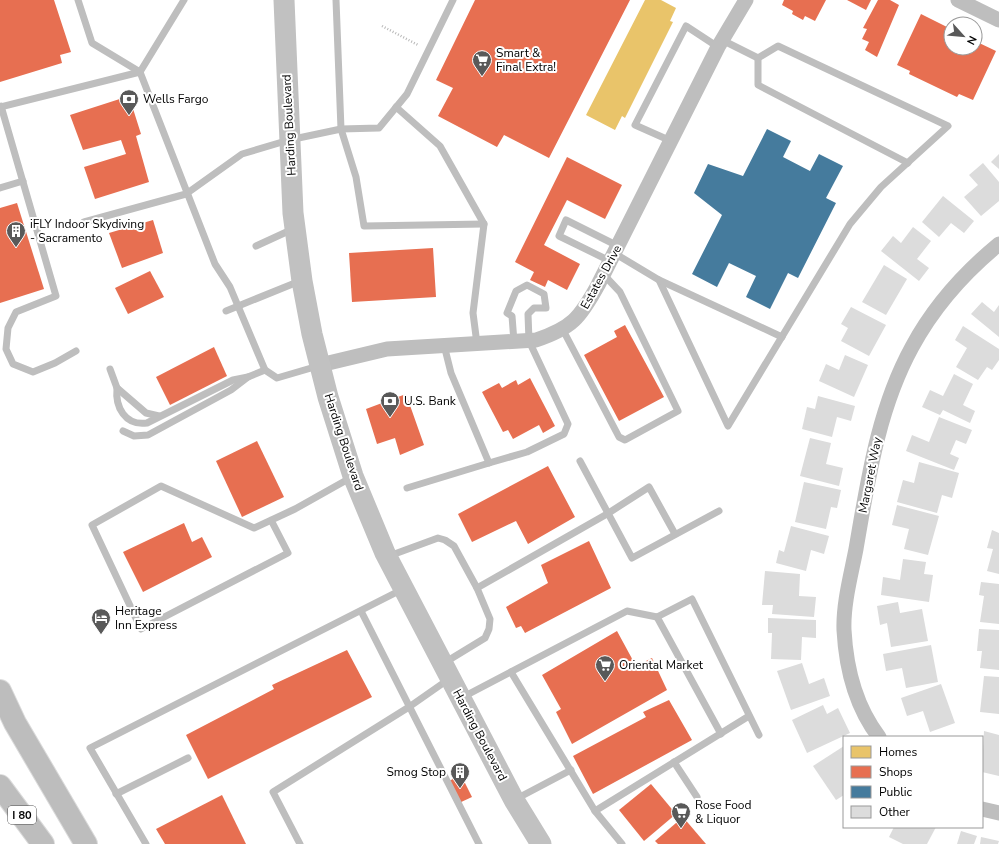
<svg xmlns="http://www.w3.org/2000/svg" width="999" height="844" font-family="'Nunito Sans',sans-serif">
  <rect width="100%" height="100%" fill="#fff"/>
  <polygon fill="#e9c46a" points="645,0 661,0 676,8 670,21 673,22 625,118 622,116 615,130 586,115"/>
  <g fill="#e76f51">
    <polygon points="0,0 54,0 71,52 60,55 62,63 0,82"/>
    <polygon points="475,0 630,0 549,158 504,135 497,147 438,116 453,88 436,80"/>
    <polygon points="784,0 826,0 815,21 805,16 803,20 792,14 793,11 782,5"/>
    <polygon points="847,0 871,0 866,10"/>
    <polygon points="878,0 890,0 899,5 877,57 865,50 869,42 862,39 867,29 863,28"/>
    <polygon points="921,14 951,29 951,48 975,48 975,41 996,51 973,100 959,94 957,97 909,74 910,71 897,65"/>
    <polygon points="129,96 141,134 136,136 149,182 95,199 84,167 126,154 121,140 83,150 70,115"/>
    <polygon points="567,157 622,185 605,219 567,200 544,245 580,264 567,290 548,280 545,287 530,280 534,272 515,262"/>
    <polygon points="17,203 44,289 0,303 0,208"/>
    <polygon points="153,220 163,253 122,268 109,233"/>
    <polygon points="433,248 436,297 352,302 349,253"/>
    <polygon points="150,271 164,297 128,314 115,288"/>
    <polygon points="625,325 664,397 619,421 584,355 617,337 614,331"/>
    <polygon points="214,347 227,376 170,405 156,377"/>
    <polygon points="530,378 555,426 543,433 539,425 513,439 508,430 503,432 482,392 499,383 502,388 516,380 518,385"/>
    <polygon points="406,394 424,445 400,455 395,438 377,444 366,409"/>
    <polygon points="257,441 284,497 242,517 216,461"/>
    <polygon points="548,466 575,517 528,544 516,521 472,542 458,514"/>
    <polygon points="184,523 192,542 202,537 212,557 143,592 123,552"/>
    <polygon points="589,541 611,588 525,633 521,626 516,628 506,607 548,583 541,565"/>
    <polygon points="617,631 636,666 652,658 667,690 572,744 556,712 561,709 542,675"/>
    <polygon points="347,650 372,697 208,779 186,735 274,689 272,685"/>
    <polygon points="669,700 692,740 593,794 573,756 646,717 643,712"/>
    <polygon points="461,775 472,797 459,803 449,781"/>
    <polygon points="651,784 676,814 644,841 619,810"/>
    <polygon points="222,795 246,844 165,844 156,829"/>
    <polygon points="683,817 706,844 658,844 655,841"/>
  </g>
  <polygon fill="#457b9d" points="767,129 791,141 783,157 810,171 819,154 843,166 826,198 836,203 798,278 788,273 770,309 746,297 756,276 729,263 717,287 692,274 722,215 694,193 708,164 743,176"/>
  <g fill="#dcdcdc">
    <polygon points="999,154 999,169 991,162"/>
    <polygon points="983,163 999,182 999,201 981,216 964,197 978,185 969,175"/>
    <polygon points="943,196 974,221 964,233 951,223 939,237 922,222"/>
    <polygon points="913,227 931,241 917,259 929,268 919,281 881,251 893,236 901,243"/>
    <polygon points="884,265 907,279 886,315 862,302"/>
    <polygon points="982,302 994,312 999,305 999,337 971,314"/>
    <polygon points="851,307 886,325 869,356 841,341 848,328 841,324"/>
    <polygon points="963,326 999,349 999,360 992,370 987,367 978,380 956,367 967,348 955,340"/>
    <polygon points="845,355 868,365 854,397 819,381 826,364 839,370"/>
    <polygon points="954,374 973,384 963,405 975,411 970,423 943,410 940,415 922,407 930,390 943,396"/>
    <polygon points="818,396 855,406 851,421 837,417 832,437 802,429 807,407 815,409"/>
    <polygon points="939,417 972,430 966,444 956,440 950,454 959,458 954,470 906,451 912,435 929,442"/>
    <polygon points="810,438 831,443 826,464 843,468 839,486 800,476"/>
    <polygon points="919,462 959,473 952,498 942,495 937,513 897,502 903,480 914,483"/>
    <polygon points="804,482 841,490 837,508 831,507 826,529 795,522"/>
    <polygon points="897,505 939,516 928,555 904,549 909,529 892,525"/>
    <polygon points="791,526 829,536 824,554 811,550 806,571 776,563 779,550 784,552"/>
    <polygon points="992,530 999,533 999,574 987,571 993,549 987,548"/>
    <polygon points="903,559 926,562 924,574 933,575 929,602 881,595 883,577 900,580"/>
    <polygon points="765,571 800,574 799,596 816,597 814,617 772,614 773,605 762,605"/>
    <polygon points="981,582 999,584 999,624 980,622 984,596 979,595"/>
    <polygon points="898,602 900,613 922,609 928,641 891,647 887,623 880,625 877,606"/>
    <polygon points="768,618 816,620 816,638 802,637 801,660 771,659 772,633 768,633"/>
    <polygon points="979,629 999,630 999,670 980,668 982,651 977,651"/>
    <polygon points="931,645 938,682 906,688 902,668 886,671 883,654"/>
    <polygon points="802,663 809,684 824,678 830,696 791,710 777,671"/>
    <polygon points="984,676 999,677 999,714 980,712"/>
    <polygon points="941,684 955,723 930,732 923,711 907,716 901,698"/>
    <polygon points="823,705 827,714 838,708 850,733 807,753 792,720"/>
    <polygon points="984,731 999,735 999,776 982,772"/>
    <polygon points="844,746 844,795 836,800 813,766"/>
    <polygon points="894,827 936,827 927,844 903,844 889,837"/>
    <polygon points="961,831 977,836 974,844 957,844"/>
    <polygon points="981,837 999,841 998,844 980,844"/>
  </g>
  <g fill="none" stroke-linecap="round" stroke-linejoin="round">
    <g stroke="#dbdbdb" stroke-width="24">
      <g id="highway">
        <polyline points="0,691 15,723 86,844"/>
        <polyline points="0,786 43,844"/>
      </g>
    </g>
    <polyline stroke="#b8b8b8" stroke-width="2.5" stroke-dasharray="1 2" stroke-linecap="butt" points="382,26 418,45"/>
    <g stroke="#bebebe" stroke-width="7">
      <polyline points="78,0 92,43 140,72 215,264 230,287 265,370 277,378 318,366"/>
      <polyline points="336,0 341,129 356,177 364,226 484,224"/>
      <polyline points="758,58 758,85 908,163"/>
      <polyline points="1,106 56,296 16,312 8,328 6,349 13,364 33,372 55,363 76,351"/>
      <polyline points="0,107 140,72 184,0"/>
      <polyline points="396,107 440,146 484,224 473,313 477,344"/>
      <polyline points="671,141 635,125 686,26 718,47"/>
      <polyline points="0,188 23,181"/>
      <polyline points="84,222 186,194 242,154 289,140 341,129 379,128 407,94 453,0"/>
      <polyline points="256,246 293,229"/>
      <polyline points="614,253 659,280 728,426 850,224 881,187 948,126 778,46 758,58 722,40"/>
      <polyline points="610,261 559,236 566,220 618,246"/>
      <polyline points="659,280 782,337"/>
      <polyline points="226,311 300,281"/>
      <polyline points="563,330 619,437 625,440 678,411 620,292 604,275"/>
      <polyline points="110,369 117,388 146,413 159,416"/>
      <path d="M117 388C115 407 125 426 147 423L233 380 248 377"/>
      <polyline points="123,431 134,436 148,435 231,390 248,377 265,370"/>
      <polyline points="580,461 632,558 719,511"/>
      <polyline points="489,463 527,452 564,434 568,424 529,341 528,314 534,308 546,308 544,294 527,285 516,291 507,313 512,316 514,342"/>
      <polyline points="407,488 489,463 451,373 444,345"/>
      <polyline points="271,520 288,553 141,629 92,525 161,486 254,528 295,509 352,477"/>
      <polyline points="389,556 438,538 445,540 454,546 477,588 490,619 489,629 485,638 444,663"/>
      <polyline points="477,588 607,514 649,487 675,534"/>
      <polyline points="361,611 479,844"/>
      <polyline points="657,617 721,734"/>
      <polyline points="511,672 595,811"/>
      <polyline points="463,697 627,611 657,617 692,599 759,735"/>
      <polyline points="674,762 697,797"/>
      <polyline points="116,794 188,758"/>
      <polyline points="516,799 571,770"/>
      <polyline points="146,844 90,748 401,590"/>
      <polyline points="300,844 273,792 409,707 449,679"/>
      <polyline points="622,844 595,811 749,716"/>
    </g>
    <g stroke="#bebebe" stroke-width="15">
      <polyline points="958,0 999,20"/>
      <path d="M320 365 387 349 536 340C572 328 580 318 598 285L718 47 746 0"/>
      <path d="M879 737C856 707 846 667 844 630 843 604 851 575 856 549 868 480 878 409 912 347 933 308 965 272 999 244"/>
      <polyline points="982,809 999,813"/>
    </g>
    <polyline stroke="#c1c1c1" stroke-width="21" points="284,0 293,213 302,281 312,334 328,397 353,476 385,553 514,800 541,844"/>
    <use href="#highway" stroke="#bdbdbd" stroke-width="22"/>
  </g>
  <defs>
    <g id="supermarket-pin" transform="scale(1)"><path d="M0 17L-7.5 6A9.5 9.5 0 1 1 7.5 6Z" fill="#595959" stroke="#fff"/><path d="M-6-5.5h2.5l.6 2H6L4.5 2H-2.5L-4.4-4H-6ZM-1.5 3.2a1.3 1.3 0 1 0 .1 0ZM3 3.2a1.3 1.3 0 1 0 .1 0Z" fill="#fff"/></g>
    <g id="bank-pin" transform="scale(1)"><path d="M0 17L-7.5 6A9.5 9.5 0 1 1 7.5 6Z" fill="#595959" stroke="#fff"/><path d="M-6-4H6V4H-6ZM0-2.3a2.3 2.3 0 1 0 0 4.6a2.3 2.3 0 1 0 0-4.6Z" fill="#fff"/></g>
    <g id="building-pin" transform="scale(1)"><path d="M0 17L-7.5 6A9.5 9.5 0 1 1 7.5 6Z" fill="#595959" stroke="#fff"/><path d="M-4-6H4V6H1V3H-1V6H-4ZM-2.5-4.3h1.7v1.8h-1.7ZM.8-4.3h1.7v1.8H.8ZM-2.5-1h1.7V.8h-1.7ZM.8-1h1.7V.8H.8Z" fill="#fff"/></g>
    <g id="hotel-pin" transform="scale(1)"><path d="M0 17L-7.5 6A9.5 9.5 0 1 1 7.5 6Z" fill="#595959" stroke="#fff"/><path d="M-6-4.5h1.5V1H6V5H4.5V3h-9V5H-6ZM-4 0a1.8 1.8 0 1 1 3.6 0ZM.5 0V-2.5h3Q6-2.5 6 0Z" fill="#fff"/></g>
  </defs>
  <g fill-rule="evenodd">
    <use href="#supermarket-pin" x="482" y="60"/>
    <use href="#bank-pin" x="129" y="99"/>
    <use href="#building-pin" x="16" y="231"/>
    <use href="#bank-pin" x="390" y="401"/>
    <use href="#hotel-pin" x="101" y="618"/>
    <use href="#supermarket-pin" x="605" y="665"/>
    <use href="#building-pin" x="460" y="772"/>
    <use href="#supermarket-pin" x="681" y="812"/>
  </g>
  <g text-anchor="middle" stroke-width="4" stroke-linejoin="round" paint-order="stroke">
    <rect fill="#fff" stroke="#4c4c4c" stroke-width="1" x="8" y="806" width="28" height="18" rx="3"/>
    <g font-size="11" font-weight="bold" fill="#000">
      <text x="22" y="819">I 80</text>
    </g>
    <g font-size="12" fill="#000" stroke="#fff" text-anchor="start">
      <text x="496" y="57">Smart &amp;<tspan x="496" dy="14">Final Extra!</tspan></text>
      <text x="143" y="103">Wells Fargo</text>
      <text x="30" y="228">iFLY Indoor Skydiving<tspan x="30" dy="14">- Sacramento</tspan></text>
      <text x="404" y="405">U.S. Bank</text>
      <text x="115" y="615">Heritage<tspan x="115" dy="14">Inn Express</tspan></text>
      <text x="619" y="669">Oriental Market</text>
      <text x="446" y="776" text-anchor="end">Smog Stop</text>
      <text x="695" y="809">Rose Food<tspan x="695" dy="14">&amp; Liquor</tspan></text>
    </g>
    <g font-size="12" fill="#000" stroke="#fff">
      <text transform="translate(289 125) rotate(-93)" y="4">Harding Boulevard</text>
      <text transform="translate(601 277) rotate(-61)" y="4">Estates Drive</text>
      <text transform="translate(344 442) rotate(72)" y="4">Harding Boulevard</text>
      <text transform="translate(870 475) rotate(-79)" y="4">Margaret Way</text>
      <text transform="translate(480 735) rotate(62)" y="4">Harding Boulevard</text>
    </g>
  </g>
  <rect x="843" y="736" width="140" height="92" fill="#ffffff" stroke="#999999"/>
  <rect x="851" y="746" width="20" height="12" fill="#e9c46a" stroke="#999999"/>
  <text x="879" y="756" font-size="12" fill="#000000">Homes</text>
  <rect x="851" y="766" width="20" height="12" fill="#e76f51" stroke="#999999"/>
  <text x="879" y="776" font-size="12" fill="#000000">Shops</text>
  <rect x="851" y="786" width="20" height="12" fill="#457b9d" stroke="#999999"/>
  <text x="879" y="796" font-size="12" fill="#000000">Public</text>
  <rect x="851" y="806" width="20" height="12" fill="#dcdcdc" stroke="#999999"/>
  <text x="879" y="816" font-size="12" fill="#000000">Other</text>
  <g transform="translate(963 36) rotate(117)"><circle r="19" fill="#ffffff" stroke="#999999"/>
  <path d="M0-3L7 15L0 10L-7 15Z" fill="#595959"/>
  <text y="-6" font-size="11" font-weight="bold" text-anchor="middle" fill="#000000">N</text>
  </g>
</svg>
